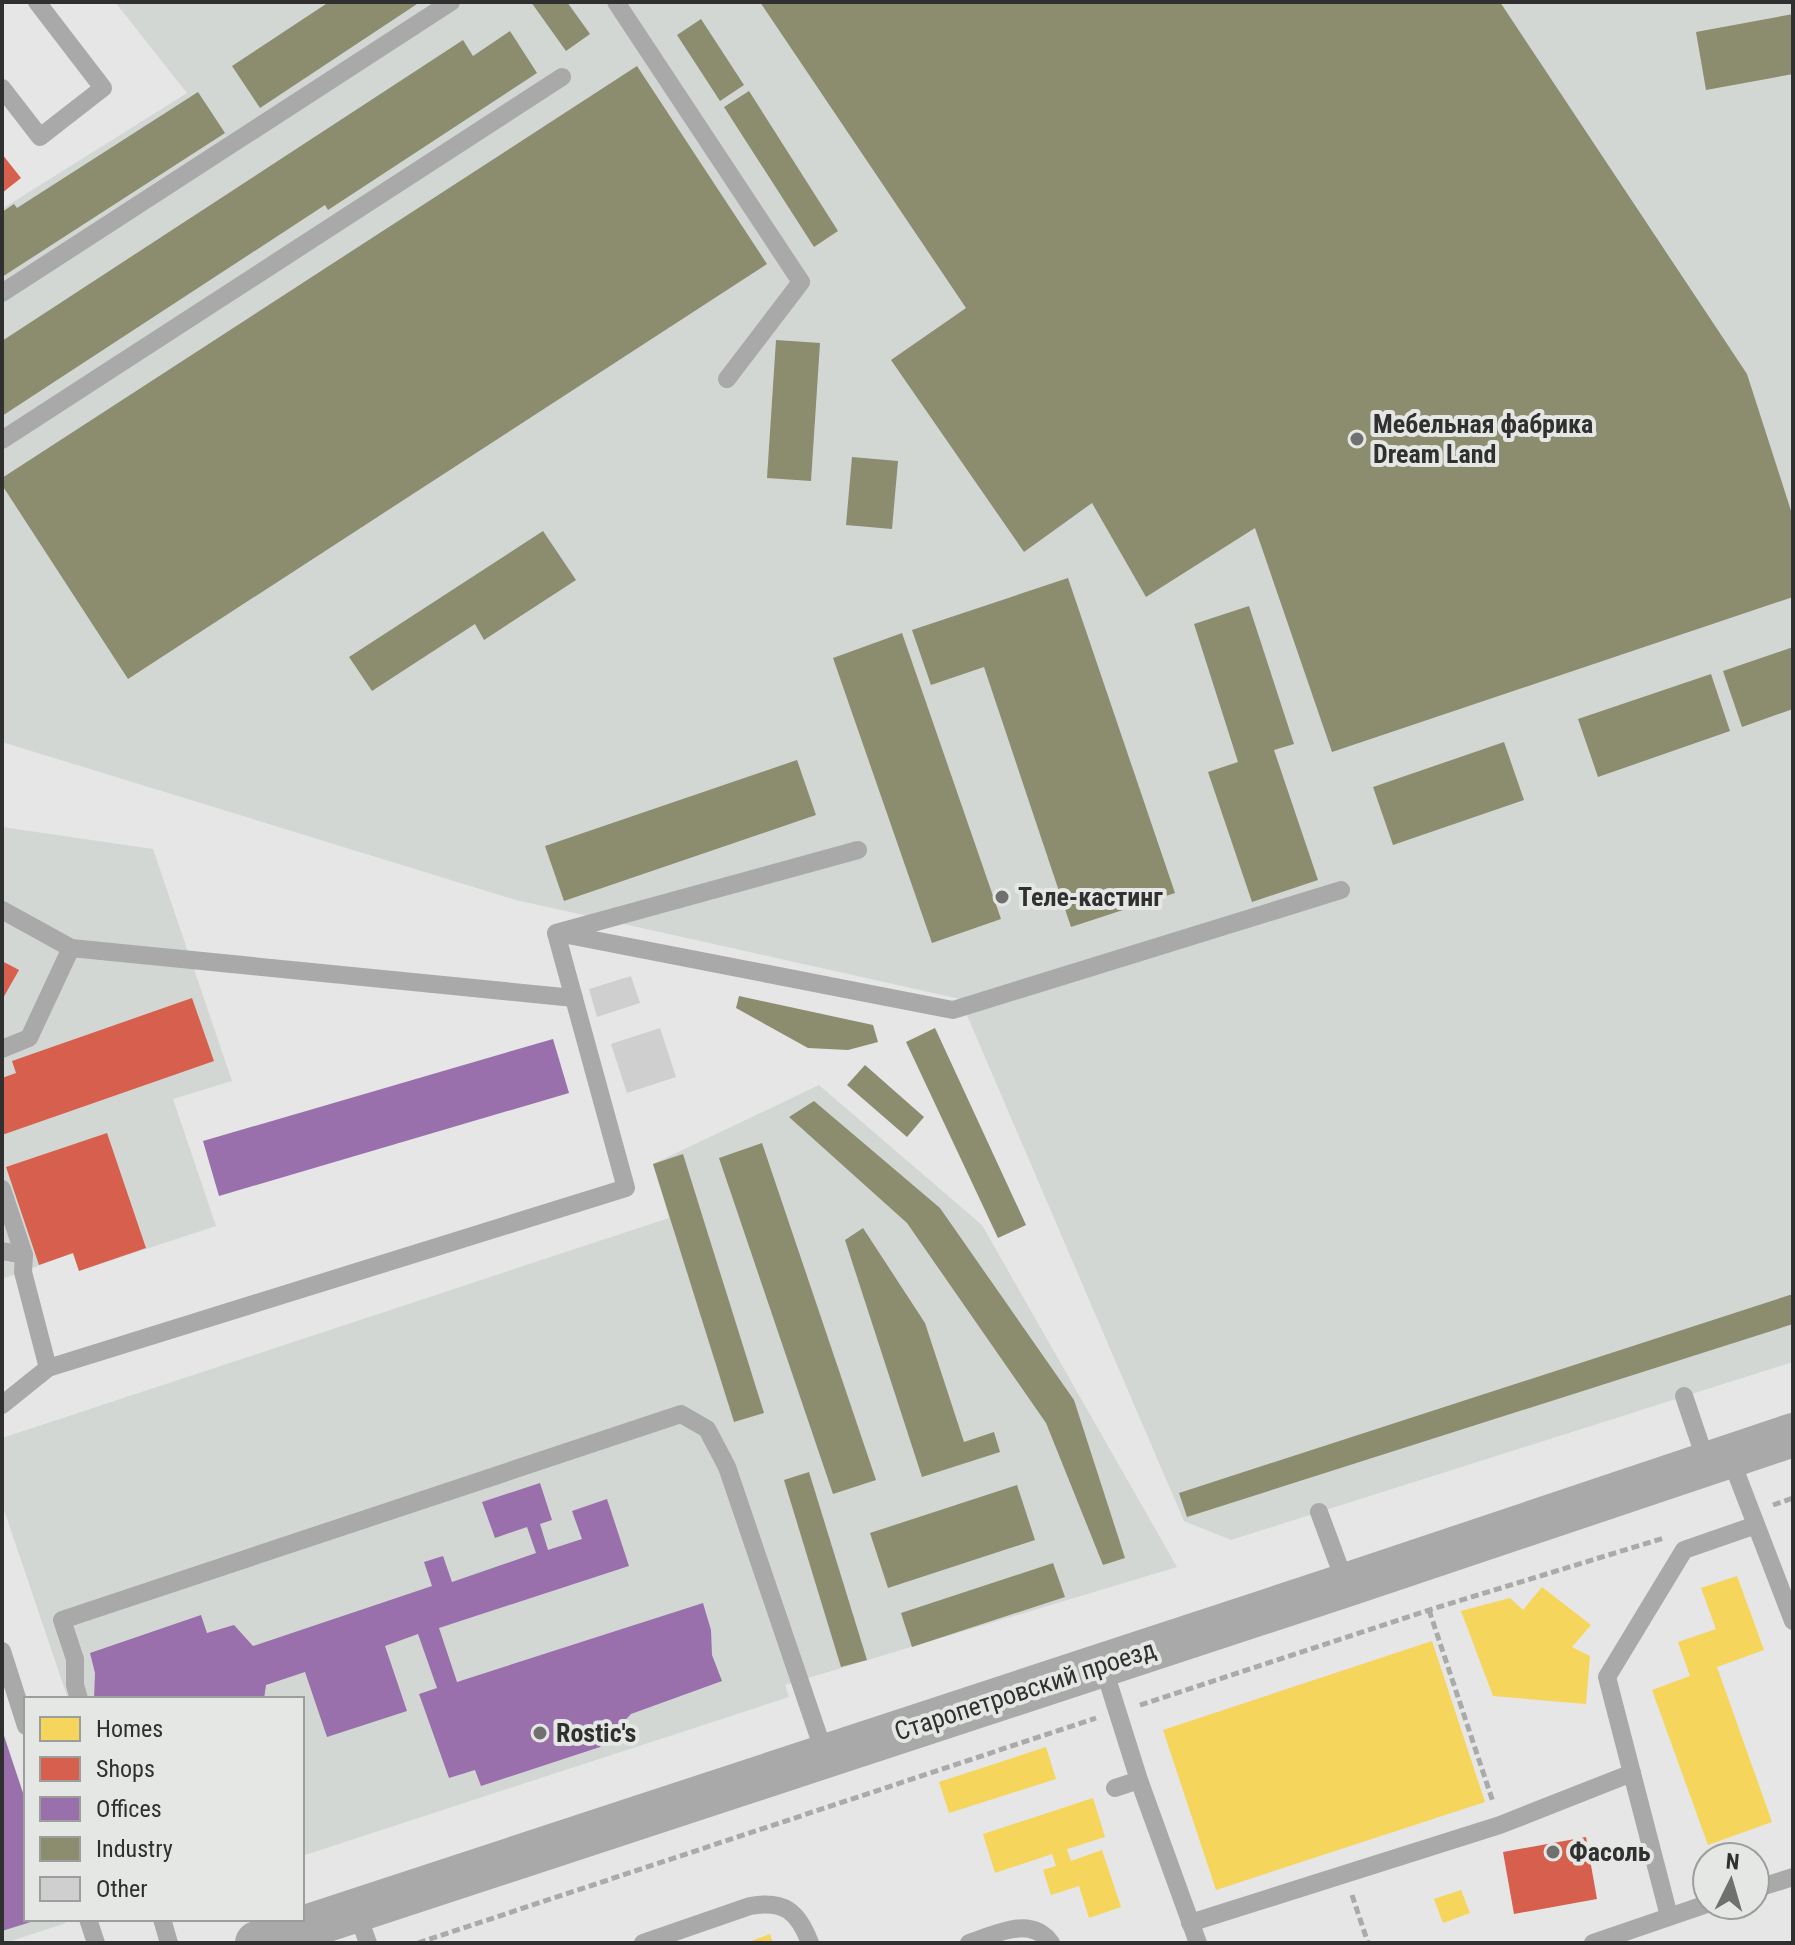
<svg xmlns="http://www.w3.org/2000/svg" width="1795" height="1945" font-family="'Roboto Condensed',sans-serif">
  <rect width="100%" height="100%" fill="#e5e6e5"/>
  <g fill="#d3d7d3">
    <polygon points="115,2 1793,2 1793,1362 1231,1540 1184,1521 960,999 516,900 2,742 2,209 187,93"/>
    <polygon points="2,827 153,849 232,1081 173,1099 216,1226 79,1271 73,1253 2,1279"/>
    <polygon points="819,1085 982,1225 1177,1567 785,1685 789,1697 302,1856 302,1699 68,1699 2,1504 2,1438 669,1218 653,1164"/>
    <polygon points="2,1728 26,1802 26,1919 65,1919 66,1923 5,1943 2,1943"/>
  </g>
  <g fill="#f6d55c">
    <polygon points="1737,1576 1764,1650 1717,1667 1772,1822 1708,1845 1652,1690 1690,1676 1678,1642 1716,1629 1701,1588"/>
    <polygon points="1542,1587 1591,1625 1572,1647 1590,1656 1586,1704 1493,1696 1461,1611 1510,1598 1523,1610"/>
    <polygon points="1432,1641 1485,1802 1216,1890 1163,1730"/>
    <polygon points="1046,1747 1056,1779 949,1813 939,1782"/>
    <polygon points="1093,1798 1105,1837 1067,1849 1071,1861 1102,1850 1121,1907 1089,1918 1079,1886 1051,1895 1043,1870 1056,1866 1052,1854 995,1873 983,1834"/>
    <polygon points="1461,1890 1470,1913 1443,1923 1434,1899"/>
    <polygon points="770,1934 773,1943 746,1943"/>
  </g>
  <g fill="#d6604d">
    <polygon points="2,154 21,178 2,193"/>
    <polygon points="2,961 19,970 2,1000"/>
    <polygon points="192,998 214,1061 2,1135 2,1078 16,1073 12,1061"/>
    <polygon points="107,1133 146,1248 79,1271 73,1253 39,1265 6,1167"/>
    <polygon points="1586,1837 1597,1899 1514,1914 1503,1852"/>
  </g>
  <g fill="#9970ab">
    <polygon points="553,1039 569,1093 219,1196 203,1141"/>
    <polygon points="540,1483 552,1520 540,1524 548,1550 582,1539 572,1511 607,1499 629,1566 439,1628 457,1682 703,1603 711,1630 712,1655 722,1681 631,1714 600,1747 481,1786 475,1770 449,1778 419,1694 437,1688 418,1634 385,1646 407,1711 327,1737 305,1672 266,1685 264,1699 94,1699 95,1673 90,1653 201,1615 207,1633 234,1625 253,1646 432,1586 424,1562 443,1556 452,1582 536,1553 527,1527 495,1538 482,1502"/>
    <polygon points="2,1730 26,1802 26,1919 37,1920 2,1931"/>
  </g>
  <g fill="#8c8c6e">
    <polygon points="329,2 420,2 260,108 232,66"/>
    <polygon points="531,2 567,2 590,34 566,51"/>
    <polygon points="760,2 1500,2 1747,374 1793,517 1793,597 1332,752 1255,528 1146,597 1092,503 1024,552 891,360 966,308"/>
    <polygon points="1793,14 1793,74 1706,90 1696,32"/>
    <polygon points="701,19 744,85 720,101 677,35"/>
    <polygon points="510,31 537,73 328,210 325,205 2,416 2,341 463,40 473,56"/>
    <polygon points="637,66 767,264 128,679 2,485 2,478"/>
    <polygon points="749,91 838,231 814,247 724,107"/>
    <polygon points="198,92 225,133 2,277 2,212 14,204 17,208"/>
    <polygon points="776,340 820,343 811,481 767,478"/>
    <polygon points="852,457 898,461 892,529 846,525"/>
    <polygon points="543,531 576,580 484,640 475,624 372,691 349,657"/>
    <polygon points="1068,578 1175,893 1071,927 984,667 931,685 912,630"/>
    <polygon points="1249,606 1294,744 1274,750 1318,880 1252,902 1208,772 1238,762 1194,624"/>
    <polygon points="902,633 1001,919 932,943 833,658"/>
    <polygon points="1793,647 1793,709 1742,727 1723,671"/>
    <polygon points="1711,674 1730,731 1598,777 1578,719"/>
    <polygon points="1504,742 1524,800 1393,845 1373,787"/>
    <polygon points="797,760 816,815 564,901 545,846"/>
    <polygon points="739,996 873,1025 878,1042 848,1050 808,1048 736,1008"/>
    <polygon points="935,1028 1026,1225 998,1238 906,1042"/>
    <polygon points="865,1065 924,1117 907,1137 847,1085"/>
    <polygon points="814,1101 940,1208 1074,1400 1125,1558 1103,1565 1046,1423 907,1223 789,1117"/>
    <polygon points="762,1143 876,1480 833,1494 719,1158"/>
    <polygon points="683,1154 764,1413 734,1422 653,1164"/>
    <polygon points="863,1228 925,1323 964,1442 994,1432 1000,1452 922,1477 845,1240"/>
    <polygon points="1793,1294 1793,1324 1187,1517 1179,1493"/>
    <polygon points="809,1472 867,1660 841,1667 784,1480"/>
    <polygon points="1017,1485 1035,1540 888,1588 870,1533"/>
    <polygon points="1053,1563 1065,1597 912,1647 901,1613"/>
  </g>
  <g fill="#d0cfcf">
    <polygon points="631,976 640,1003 597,1017 589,989"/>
    <polygon points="660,1028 676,1077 627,1093 611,1044"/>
  </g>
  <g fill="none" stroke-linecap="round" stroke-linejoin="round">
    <g stroke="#aaa" stroke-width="5" stroke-dasharray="8 4" stroke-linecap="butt">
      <polyline points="1773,1505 1793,1498"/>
      <polyline points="1429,1610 1493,1802"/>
      <polyline points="1140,1705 1429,1610 1664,1538"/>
      <polyline points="1352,1895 1368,1943"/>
      <polyline points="418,1943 1096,1718"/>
    </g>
    <g stroke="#a8a9a8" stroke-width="18">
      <polyline points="616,2 801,282 727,379"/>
      <polyline points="2,88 40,137 103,88 37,2"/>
      <polyline points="2,293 451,2"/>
      <polyline points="2,440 562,77"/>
      <polyline points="2,910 71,948 29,1038 2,1049"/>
      <polyline points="563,934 953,1010 1341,890"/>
      <polyline points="71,948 574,998"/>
      <polyline points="2,1189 24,1255 23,1272 48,1368"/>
      <polyline points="2,1251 24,1255"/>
      <polyline points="1684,1396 1707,1464"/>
      <polyline points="2,1405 48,1368 626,1188 556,933 858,850"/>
      <polyline points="1730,1457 1793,1621"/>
      <polyline points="1319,1512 1346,1585"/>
      <polyline points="2,1651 26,1726"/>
      <polyline points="1103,1666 1139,1780 1198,1943"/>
      <polyline points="79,1699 75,1685 75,1659 62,1620 681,1414 707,1429 727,1467 825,1755"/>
      <polyline points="1115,1788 1139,1780"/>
      <polyline points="1755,1889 1793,1877"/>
      <polyline points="356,1910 368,1943"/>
      <polyline points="1669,1916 1607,1677 1684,1550 1756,1525"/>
      <polyline points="88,1919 96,1943"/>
      <polyline points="162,1919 169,1943"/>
      <polyline points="1190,1923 1500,1825 1632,1773"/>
      <path d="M643 1943 750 1906C784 1900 798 1911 810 1943"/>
      <path d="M969 1943C996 1934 1031 1915 1051 1943"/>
      <polyline points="1593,1943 1707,1904"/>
    </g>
    <polyline stroke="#a8a9a8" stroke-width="44" points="257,1943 1346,1585 1793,1435"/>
  </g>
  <g fill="#6f706f" stroke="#e4e7e4" stroke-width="3">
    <circle cx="1357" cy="439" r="8"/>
    <circle cx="1002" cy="897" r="8"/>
    <circle cx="540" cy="1733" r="8"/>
    <circle cx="1553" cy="1852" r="8"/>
  </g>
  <g text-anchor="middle" stroke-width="8" stroke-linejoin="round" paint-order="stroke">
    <g font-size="26" font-weight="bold" fill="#2f302f" stroke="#e4e7e4" text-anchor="start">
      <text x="1373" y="433">Мебельная фабрика<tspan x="1373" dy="30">Dream Land</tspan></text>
      <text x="1018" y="906">Теле-кастинг</text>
      <text x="556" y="1742">Rostic's</text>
      <text x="1569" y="1861">Фасоль</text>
    </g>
    <g font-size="26" fill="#2f302f" stroke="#e4e7e4">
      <text transform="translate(1025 1690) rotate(-18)" y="9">Старопетровский проезд</text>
    </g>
  </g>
  <rect width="1795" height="1945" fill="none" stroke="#2f302f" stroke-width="8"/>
  <rect x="24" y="1697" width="280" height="224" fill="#e4e7e4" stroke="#9c9e9c" stroke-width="2"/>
  <rect x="40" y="1717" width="40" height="24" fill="#f6d55c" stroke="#9c9e9c" stroke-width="2"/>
  <text x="96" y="1737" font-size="24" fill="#2f302f">Homes</text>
  <rect x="40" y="1757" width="40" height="24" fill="#d6604d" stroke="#9c9e9c" stroke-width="2"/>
  <text x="96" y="1777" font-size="24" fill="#2f302f">Shops</text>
  <rect x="40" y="1797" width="40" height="24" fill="#9970ab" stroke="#9c9e9c" stroke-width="2"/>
  <text x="96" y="1817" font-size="24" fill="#2f302f">Offices</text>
  <rect x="40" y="1837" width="40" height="24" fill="#8c8c6e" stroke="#9c9e9c" stroke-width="2"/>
  <text x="96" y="1857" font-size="24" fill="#2f302f">Industry</text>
  <rect x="40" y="1877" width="40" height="24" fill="#d0cfcf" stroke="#9c9e9c" stroke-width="2"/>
  <text x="96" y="1897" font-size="24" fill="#2f302f">Other</text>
  <g transform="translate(1731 1881) rotate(5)"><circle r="38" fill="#e4e7e4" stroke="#9c9e9c" stroke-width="2"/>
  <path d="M0-6L14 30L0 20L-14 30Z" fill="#6f706f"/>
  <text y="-12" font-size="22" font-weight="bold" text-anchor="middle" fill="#2f302f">N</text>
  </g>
</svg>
